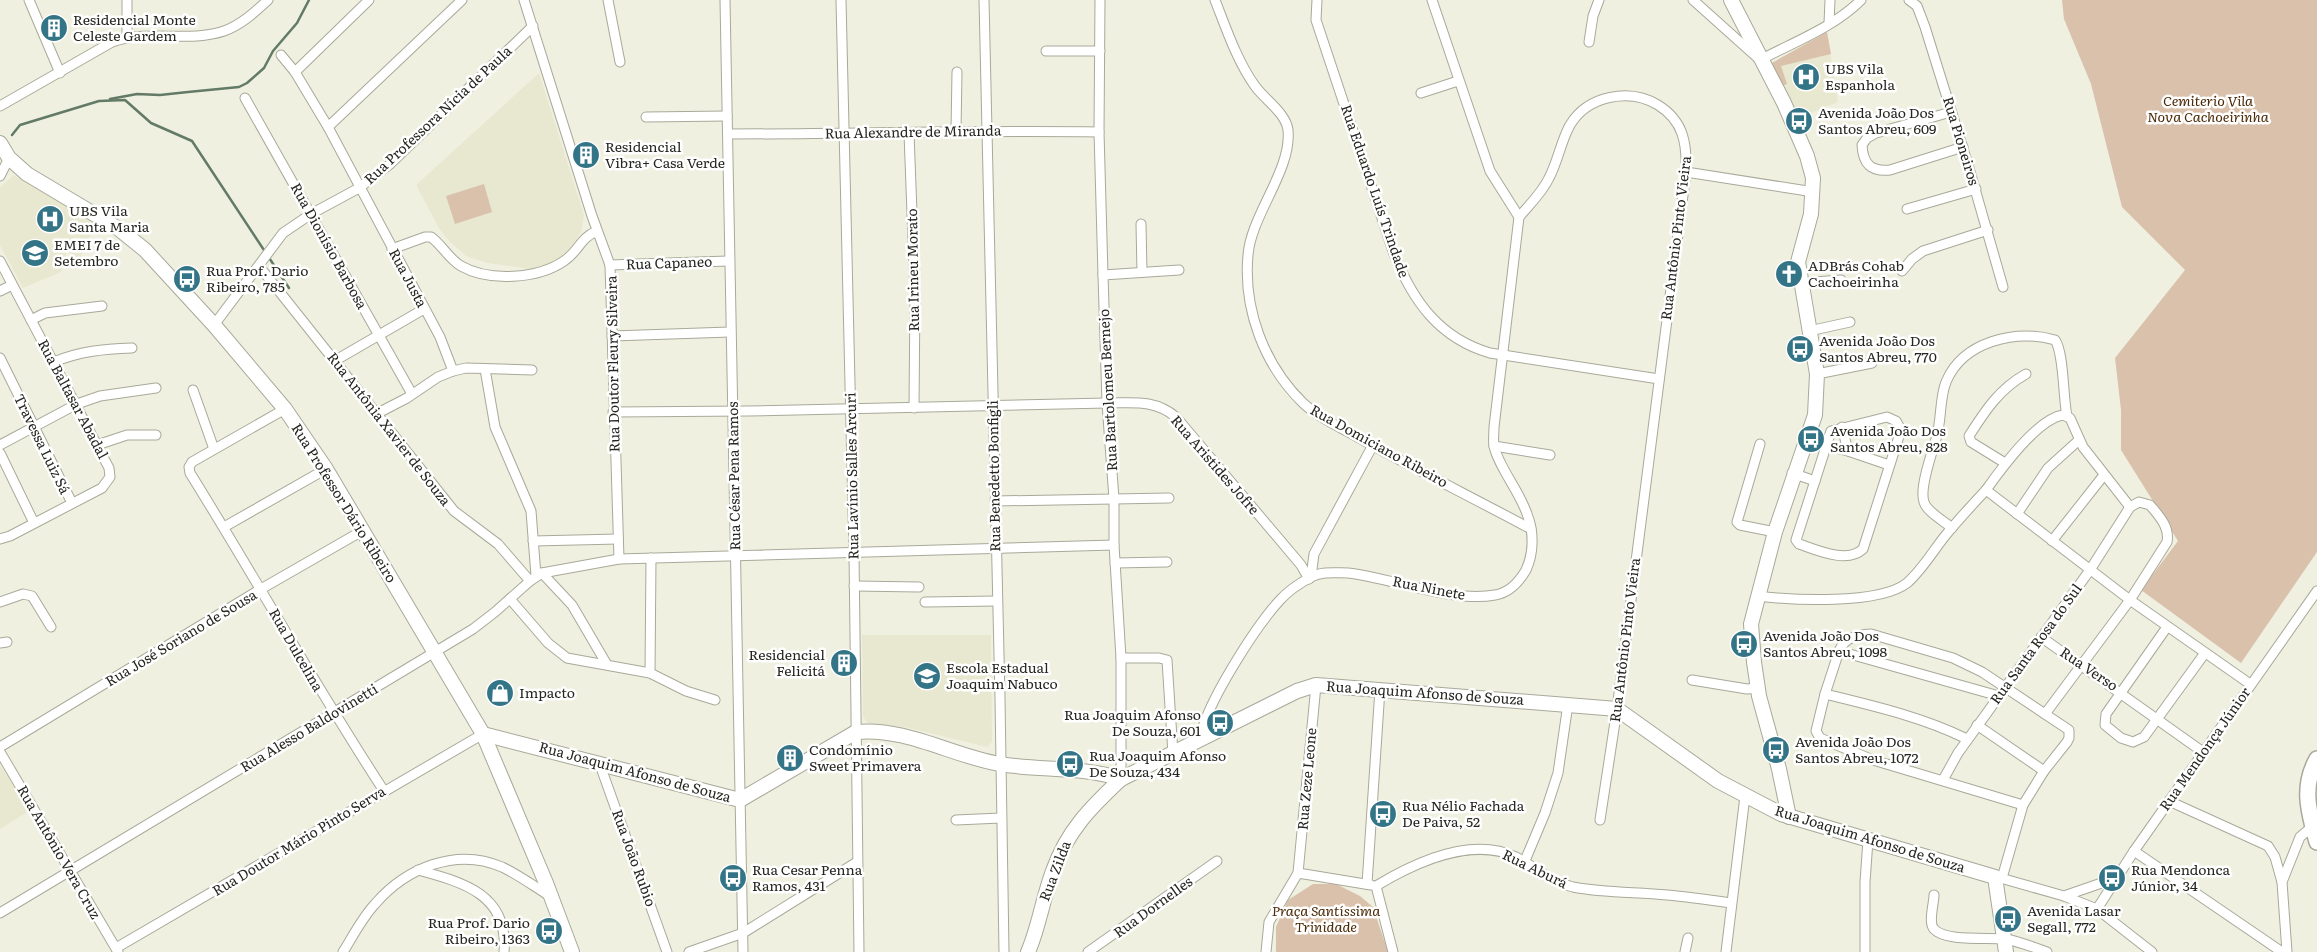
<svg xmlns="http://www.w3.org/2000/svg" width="2317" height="952" font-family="Literata,serif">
  <rect width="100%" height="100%" fill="#f0f0e1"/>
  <g fill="#e8e8d1">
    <polygon points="1827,32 1838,102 1798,118 1772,63"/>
    <polygon points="539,73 584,215 581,232 568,252 547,265 531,269 487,263 466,256 449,241 439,228 416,185"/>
    <polygon points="14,175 96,222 79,261 67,251 61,272 23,288 0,245 0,187"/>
    <polygon points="862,635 991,635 992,742 987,747 909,728 868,723 863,717"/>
    <polygon points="0,765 29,811 0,829"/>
  </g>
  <g fill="#dac1ac">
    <polygon points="2062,0 2317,0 2317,552 2241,663 2141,590 2178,541 2121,450 2121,410 2115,358 2185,270 2122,207 2091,84 2064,19"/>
    <polygon points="1827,32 1831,54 1781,66 1787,84 1782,86 1772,63"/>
    <polygon points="484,184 492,212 455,224 446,196"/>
    <polygon points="1313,884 1336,884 1360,896 1373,907 1388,952 1276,952 1276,927 1288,900"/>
  </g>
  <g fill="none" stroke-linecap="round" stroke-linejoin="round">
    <g stroke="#627a66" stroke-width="2.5">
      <polyline points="110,99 137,94 160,95 188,92 239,87 247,83 264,68 273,51 297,23 309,0"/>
      <polyline points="12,135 20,125 99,101 125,100 151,123 192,141 289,288"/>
    </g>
    <g stroke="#a9a99a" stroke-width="11">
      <g id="street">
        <polyline points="29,0 60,73"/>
        <polyline points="524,0 592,216 610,265 619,559 1114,545"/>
        <polyline points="608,0 620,62"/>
        <polyline points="725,0 743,952"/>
        <polyline points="841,0 854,554 859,952"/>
        <polyline points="984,0 1000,698 1004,952"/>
        <polyline points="1100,0 1099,132 1103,275 1107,403 1114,499 1114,545 1121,658 1121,779"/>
        <path d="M1215 0C1226 28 1237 61 1255 86 1265 100 1286 113 1288 130 1292 170 1251 215 1248 255 1243 309 1264 365 1303 403 1319 418 1342 428 1361 439 1417 470 1475 499 1531 529"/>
        <path d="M1317 0 1316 20 1394 254C1413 301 1439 338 1490 353L1659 379"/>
        <polyline points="1432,0 1490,171 1519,217"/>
        <path d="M1693 0 1760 60C1794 42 1834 27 1861 0"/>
        <polyline points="1909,0 1917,6 1925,27 1969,168 2003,287"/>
        <polyline points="1829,24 1830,0"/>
        <polyline points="127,37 127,0"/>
        <polyline points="1589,42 1593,16 1599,0"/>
        <polyline points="1046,51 1100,51"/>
        <polyline points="281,55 295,72 328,127 440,337 453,371"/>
        <polyline points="295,72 369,0"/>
        <polyline points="1421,93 1458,81"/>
        <polyline points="245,98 412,394"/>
        <path d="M0 106 112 42C148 29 188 43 224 31 241 25 255 12 268 0"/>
        <path d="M1951 112 1876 133 1867 138 1862 145C1863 164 1871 172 1890 170L1963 147"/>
        <polyline points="646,117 727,116"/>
        <polyline points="328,127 462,0"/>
        <polyline points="956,131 957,72"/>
        <polyline points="909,133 915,294 914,408"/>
        <path d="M728 134C852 134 975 130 1099 132"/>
        <polyline points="1686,172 1814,192"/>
        <polyline points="0,176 9,158"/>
        <polyline points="1907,209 1976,189"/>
        <path d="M1519 217C1529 205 1542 193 1549 178 1558 161 1561 141 1570 125 1588 95 1630 88 1658 105 1684 121 1687 144 1686 172L1617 709 1600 820"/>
        <polyline points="1141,224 1142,272"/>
        <path d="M392 249 425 237H431C442 245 449 259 461 266 489 282 538 279 564 261 579 251 580 238 597 231"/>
        <polyline points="0,261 109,468 110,477 102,488 10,536 0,539"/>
        <polyline points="610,265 728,261"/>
        <polyline points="259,266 454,511 498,544 530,581"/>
        <polyline points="1902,271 1912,259 1923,251 1988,230"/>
        <polyline points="1103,275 1179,270"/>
        <polyline points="1800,283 1841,280"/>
        <polyline points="0,291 12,285"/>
        <polyline points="31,320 45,313 102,306"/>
        <polyline points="214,325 283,233 311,214 359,188 389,165 533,26"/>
        <polyline points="1809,331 1850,322"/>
        <polyline points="612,336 730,332"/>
        <polyline points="0,358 72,503"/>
        <polyline points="336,360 424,309"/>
        <path d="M54 362C80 351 104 349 132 348"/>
        <polyline points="485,369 495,427 531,511 536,576"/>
        <polyline points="1817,374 1872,363"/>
        <polyline points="193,390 214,449"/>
        <path d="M285 409 192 462 189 467 190 473C256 579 316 687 384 791"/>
        <path d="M613 412 748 411 1107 403C1133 403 1154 399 1176 417L1301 565 1309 579"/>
        <polyline points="378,413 407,398 438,377 453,371 466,368 532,370"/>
        <path d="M1887 417 1896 421 1901 430 1863 549C1847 564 1817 550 1799 544L1796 540 1831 431Z"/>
        <polyline points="1842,427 1848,451"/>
        <polyline points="1760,444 1737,522 1740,525 1775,532"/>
        <polyline points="0,445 77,404 100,396 156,388"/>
        <polyline points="97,445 127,435 156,435"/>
        <polyline points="1494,446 1550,455"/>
        <polyline points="1826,446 1848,451 1889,465"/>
        <polyline points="0,453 34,523"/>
        <path d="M2005 463 1971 442 1969 436C1985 411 1999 389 2026 374"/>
        <polyline points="1792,473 1815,481"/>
        <path d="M1986 490C2001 469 2037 419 2063 415L2070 418 2083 447 2130 507"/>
        <polyline points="995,501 1169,498"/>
        <polyline points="2017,514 2048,468 2079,440"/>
        <polyline points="224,527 326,469"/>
        <path d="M1952 528C1944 521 1927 512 1924 502 1919 488 1932 453 1936 439 1942 420 1939 400 1946 382 1963 341 2016 329 2055 340 2064 352 2063 398 2067 416"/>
        <polyline points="533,541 618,539"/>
        <polyline points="2052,541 2104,475"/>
        <polyline points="1115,563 1167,562"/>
        <polyline points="542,573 572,605 606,663"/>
        <polyline points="1311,577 1314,554 1373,445"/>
        <polyline points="854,586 919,587"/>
        <path d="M1757 596C1792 600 1879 605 1907 583 1922 570 1933 551 1945 536 1958 520 1972 505 1986 490L2130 600 2250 684"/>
        <polyline points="510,599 548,643 567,658 650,673 686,691 715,700"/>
        <polyline points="0,602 23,594 32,596 51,627"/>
        <polyline points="925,602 997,601"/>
        <polyline points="2167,627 2106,714 2105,725 2121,738 2133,742 2144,737 2205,653"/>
        <polyline points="2041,637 2203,752"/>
        <polyline points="0,643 7,642"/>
        <path d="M1839 651C1845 637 1857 635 1871 634L1953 658 1982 672 2069 730V738L2067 742 2044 771 2023 805 2002 878"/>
        <polyline points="1121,658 1159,658 1167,660 1173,754"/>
        <polyline points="650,673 651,558"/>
        <polyline points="1692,680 1747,689 1758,688"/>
        <polyline points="1825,694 1839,651 1999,696"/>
        <polyline points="1977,725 2044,771"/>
        <path d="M1200 739C1205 705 1256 626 1280 600 1288 591 1300 583 1311 577 1322 571 1336 573 1348 573 1392 578 1452 603 1495 595 1509 593 1519 582 1526 570 1534 553 1534 531 1527 514 1520 492 1498 466 1494 446 1493 440 1494 433 1494 427L1519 217"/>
        <path d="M1967 739C1922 717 1874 706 1825 694L1816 731 1820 738 1873 760 2023 805"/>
        <polyline points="0,747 261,589 362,531"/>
        <polyline points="0,752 118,952"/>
        <polyline points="600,765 667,952"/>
        <path d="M1943 780 1958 753 2090 570 2130 507 2139 502 2150 505C2159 516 2170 527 2167 542L2130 600 2045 714"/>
        <polyline points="2169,801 2268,846 2275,857 2282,882"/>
        <polyline points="956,820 1001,818"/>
        <polyline points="2134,851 2282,952"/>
        <polyline points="1524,863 1545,813 1558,773 1568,704"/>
        <path d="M418 870C462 882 509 894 504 952"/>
        <polyline points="1298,873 1316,685"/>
        <polyline points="1997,877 2064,896 2097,909 2152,952"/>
        <polyline points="1367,884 1380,689"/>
        <path d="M1376 886C1414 863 1472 836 1516 857 1535 867 1551 882 1573 887 1604 893 1636 892 1667 895 1689 897 1710 900 1731 903"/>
        <polyline points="1376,886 1393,952"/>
        <path d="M1934 895C1934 903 1928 923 1934 929 1945 942 1989 937 2006 939 2020 942 2033 947 2047 952"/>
        <polyline points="2064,896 2116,878"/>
        <polyline points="2097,909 2134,851 2317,591"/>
        <polyline points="0,913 473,629 495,612 530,581 542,573 619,559"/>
        <polyline points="116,948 483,734"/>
        <path d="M343 952C353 936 362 918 375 904 406 868 456 847 502 867 517 874 531 884 545 893L550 894"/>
        <polyline points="689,952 743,933 857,862"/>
        <polyline points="1088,952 1217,861"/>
        <polyline points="1266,952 1269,922 1298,873 1371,885"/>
        <polyline points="1685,952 1688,938"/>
        <polyline points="1726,952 1745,796"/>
        <polyline points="1865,952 1865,882 1868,840"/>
        <polyline points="2287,952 2282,882 2300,837 2313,826"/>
      </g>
    </g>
    <g stroke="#a9a99a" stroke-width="16">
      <g id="secondary">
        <polyline points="1731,0 1784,103 1807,156 1813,178 1811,214 1798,262 1817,374 1815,415 1775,532 1751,624 1754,662 1759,696 1779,769 1789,817"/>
        <polyline points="0,143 9,158 27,174 119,229 145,250 214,325 285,409 326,469 483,734 546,883 572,952"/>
        <path d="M483 734 740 800 856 732C906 727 952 756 1000 764 1041 771 1082 766 1121 779"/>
        <path d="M1028 952C1039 927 1043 897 1053 871 1067 831 1091 807 1121 779L1297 691 1316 685 1617 709 1718 781 1781 814 1995 877 2006 952"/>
      </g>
    </g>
    <g stroke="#a9a99a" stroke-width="18">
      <path id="primary" d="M2317 759C2301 787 2309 813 2317 842"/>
    </g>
    <use href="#street" stroke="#fff" stroke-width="9"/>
    <use href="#secondary" stroke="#fff" stroke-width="14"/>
    <use href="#primary" stroke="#fff" stroke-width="15"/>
  </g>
  <defs>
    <g id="building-disc" transform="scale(1.4375)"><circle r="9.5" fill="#337487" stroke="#fff"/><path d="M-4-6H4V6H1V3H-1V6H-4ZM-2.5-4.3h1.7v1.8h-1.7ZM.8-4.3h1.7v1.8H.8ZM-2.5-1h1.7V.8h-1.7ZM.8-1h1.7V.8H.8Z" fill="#fff"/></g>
    <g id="hospital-disc" transform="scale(1.4375)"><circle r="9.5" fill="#337487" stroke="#fff"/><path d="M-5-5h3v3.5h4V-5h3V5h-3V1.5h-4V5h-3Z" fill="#fff"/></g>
    <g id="bus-disc" transform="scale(1.4375)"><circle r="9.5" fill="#337487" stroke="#fff"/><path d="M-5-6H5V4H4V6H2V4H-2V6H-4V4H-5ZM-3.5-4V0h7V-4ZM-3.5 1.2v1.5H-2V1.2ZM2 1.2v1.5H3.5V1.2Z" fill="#fff"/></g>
    <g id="school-disc" transform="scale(1.4375)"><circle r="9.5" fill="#337487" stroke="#fff"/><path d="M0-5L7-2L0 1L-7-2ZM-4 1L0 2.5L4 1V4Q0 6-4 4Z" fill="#fff"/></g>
    <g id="church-disc" transform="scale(1.4375)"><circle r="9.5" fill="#337487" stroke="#fff"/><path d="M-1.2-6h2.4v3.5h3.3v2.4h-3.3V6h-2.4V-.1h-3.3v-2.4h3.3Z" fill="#fff"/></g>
    <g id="shop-disc" transform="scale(1.4375)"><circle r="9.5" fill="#337487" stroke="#fff"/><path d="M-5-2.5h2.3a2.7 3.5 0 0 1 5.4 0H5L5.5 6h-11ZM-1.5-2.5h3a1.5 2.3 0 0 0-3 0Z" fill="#fff"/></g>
  </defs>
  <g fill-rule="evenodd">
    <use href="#building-disc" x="54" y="28"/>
    <use href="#hospital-disc" x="1806" y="77"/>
    <use href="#bus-disc" x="1799" y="121"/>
    <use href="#building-disc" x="586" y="155"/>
    <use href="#hospital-disc" x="50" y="219"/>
    <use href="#school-disc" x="35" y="253"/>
    <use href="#church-disc" x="1789" y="274"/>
    <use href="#bus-disc" x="187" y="279"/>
    <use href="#bus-disc" x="1800" y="349"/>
    <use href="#bus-disc" x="1811" y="439"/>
    <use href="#bus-disc" x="1744" y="644"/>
    <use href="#building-disc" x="844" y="663"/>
    <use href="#school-disc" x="927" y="676"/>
    <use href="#shop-disc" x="500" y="693"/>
    <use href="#bus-disc" x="1220" y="723"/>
    <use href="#bus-disc" x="1776" y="750"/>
    <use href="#building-disc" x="790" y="758"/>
    <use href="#bus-disc" x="1070" y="764"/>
    <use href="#bus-disc" x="1383" y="814"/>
    <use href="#bus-disc" x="733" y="878"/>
    <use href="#bus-disc" x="2112" y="878"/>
    <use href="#bus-disc" x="2008" y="919"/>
    <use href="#bus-disc" x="549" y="931"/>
  </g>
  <g text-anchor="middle" stroke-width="5" stroke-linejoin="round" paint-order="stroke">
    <g font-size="14" fill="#262621" stroke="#fff" text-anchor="start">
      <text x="73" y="25">Residencial Monte<tspan x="73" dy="16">Celeste Gardem</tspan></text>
      <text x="1825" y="74">UBS Vila<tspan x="1825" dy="16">Espanhola</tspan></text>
      <text x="1818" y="118">Avenida João Dos<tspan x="1818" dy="16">Santos Abreu, 609</tspan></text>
      <text x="605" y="152">Residencial<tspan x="605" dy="16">Vibra+ Casa Verde</tspan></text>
      <text x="69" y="216">UBS Vila<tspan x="69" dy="16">Santa Maria</tspan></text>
      <text x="54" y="250">EMEI 7 de<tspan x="54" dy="16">Setembro</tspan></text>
      <text x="1808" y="271">ADBrás Cohab<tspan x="1808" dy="16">Cachoeirinha</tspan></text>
      <text x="206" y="276">Rua Prof. Dario<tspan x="206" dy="16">Ribeiro, 785</tspan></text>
      <text x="1819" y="346">Avenida João Dos<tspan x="1819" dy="16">Santos Abreu, 770</tspan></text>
      <text x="1830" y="436">Avenida João Dos<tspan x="1830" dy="16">Santos Abreu, 828</tspan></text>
      <text x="1763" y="641">Avenida João Dos<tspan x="1763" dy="16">Santos Abreu, 1098</tspan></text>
      <text x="825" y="660" text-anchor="end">Residencial<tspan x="825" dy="16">Felicitá</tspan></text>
      <text x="946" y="673">Escola Estadual<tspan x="946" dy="16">Joaquim Nabuco</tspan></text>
      <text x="519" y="698">Impacto</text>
      <text x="1201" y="720" text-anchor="end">Rua Joaquim Afonso<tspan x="1201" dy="16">De Souza, 601</tspan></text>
      <text x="1795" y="747">Avenida João Dos<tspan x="1795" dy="16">Santos Abreu, 1072</tspan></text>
      <text x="809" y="755">Condomínio<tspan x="809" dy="16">Sweet Primavera</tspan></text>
      <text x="1089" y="761">Rua Joaquim Afonso<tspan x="1089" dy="16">De Souza, 434</tspan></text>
      <text x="1402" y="811">Rua Nélio Fachada<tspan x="1402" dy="16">De Paiva, 52</tspan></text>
      <text x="752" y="875">Rua Cesar Penna<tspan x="752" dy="16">Ramos, 431</tspan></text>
      <text x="2131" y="875">Rua Mendonca<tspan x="2131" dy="16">Júnior, 34</tspan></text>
      <text x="2027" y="916">Avenida Lasar<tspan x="2027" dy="16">Segall, 772</tspan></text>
      <text x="530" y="928" text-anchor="end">Rua Prof. Dario<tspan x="530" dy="16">Ribeiro, 1363</tspan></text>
    </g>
    <g font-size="14" font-style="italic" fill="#4a2906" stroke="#fff">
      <text x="2208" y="106">Cemiterio Vila<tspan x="2208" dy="16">Nova Cachoeirinha</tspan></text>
      <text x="1326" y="916">Praça Santíssima<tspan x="1326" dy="16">Trinidade</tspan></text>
    </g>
    <g font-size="14" fill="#262621" stroke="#fff">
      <text transform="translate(438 115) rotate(-43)" y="5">Rua Professora Nícia de Paula</text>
      <text transform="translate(913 132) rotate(-1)" y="5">Rua Alexandre de Miranda</text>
      <text transform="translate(1961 141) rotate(73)" y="5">Rua Pioneiros</text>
      <text transform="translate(1375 191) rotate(71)" y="5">Rua Eduardo Luís Trindade</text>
      <text transform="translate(1676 238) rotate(-83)" y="5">Rua Antônio Pinto Vieira</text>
      <text transform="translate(329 246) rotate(61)" y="5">Rua Dionísio Barbosa</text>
      <text transform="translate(669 263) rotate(-2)" y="5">Rua Capaneo</text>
      <text transform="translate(913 270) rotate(-91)" y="5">Rua Irineu Morato</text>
      <text transform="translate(408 278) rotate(62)" y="5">Rua Justa</text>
      <text transform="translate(613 364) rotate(-91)" y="5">Rua Doutor Fleury Silveira</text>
      <text transform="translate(1108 390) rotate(-93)" y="5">Rua Bartolomeu Bernejo</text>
      <text transform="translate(73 399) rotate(62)" y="5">Rua Baltasar Abadal</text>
      <text transform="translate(389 429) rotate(52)" y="5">Rua Antônia Xavier de Souza</text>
      <text transform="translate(42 444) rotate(64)" y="5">Travessa Luiz Sá</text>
      <text transform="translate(1379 446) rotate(29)" y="5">Rua Domiciano Ribeiro</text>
      <text transform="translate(1215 465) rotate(49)" y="5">Rua Aristides Jofre</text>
      <text transform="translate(734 476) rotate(-91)" y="5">Rua César Pena Ramos</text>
      <text transform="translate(852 476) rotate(-91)" y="5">Rua Lavínio Salles Arcuri</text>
      <text transform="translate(994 476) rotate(-91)" y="5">Rua Benedetto Bonfigli</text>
      <text transform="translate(344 503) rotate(58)" y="5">Rua Professor Dário Ribeiro</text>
      <text transform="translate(1429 588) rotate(11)" y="5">Rua Ninete</text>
      <text transform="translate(181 638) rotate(-31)" y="5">Rua José Soriano de Sousa</text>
      <text transform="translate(1625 640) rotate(-83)" y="5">Rua Antônio Pinto Vieira</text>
      <text transform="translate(2036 644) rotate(-54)" y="5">Rua Santa Rosa do Sul</text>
      <text transform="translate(296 650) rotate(60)" y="5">Rua Dulcelina</text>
      <text transform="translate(2089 669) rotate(34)" y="5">Rua Verso</text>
      <text transform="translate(1425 693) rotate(4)" y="5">Rua Joaquim Afonso de Souza</text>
      <text transform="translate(309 728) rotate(-31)" y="5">Rua Alesso Baldovinetti</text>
      <text transform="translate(2205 749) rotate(-55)" y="5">Rua Mendonça Júnior</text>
      <text transform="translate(635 772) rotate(15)" y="5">Rua Joaquim Afonso de Souza</text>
      <text transform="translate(1307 779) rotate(-85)" y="5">Rua Zeze Leone</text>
      <text transform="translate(1870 839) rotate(17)" y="5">Rua Joaquim Afonso de Souza</text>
      <text transform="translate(299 841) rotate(-31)" y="5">Rua Doutor Mário Pinto Serva</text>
      <text transform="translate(59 852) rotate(60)" y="5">Rua Antônio Vera Cruz</text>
      <text transform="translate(634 858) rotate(70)" y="5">Rua João Rubio</text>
      <text transform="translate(1535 869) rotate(26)" y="5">Rua Aburá</text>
      <text transform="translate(1055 871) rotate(-69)" y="5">Rua Zilda</text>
      <text transform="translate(1153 907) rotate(-36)" y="5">Rua Dornelles</text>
    </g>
  </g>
</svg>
